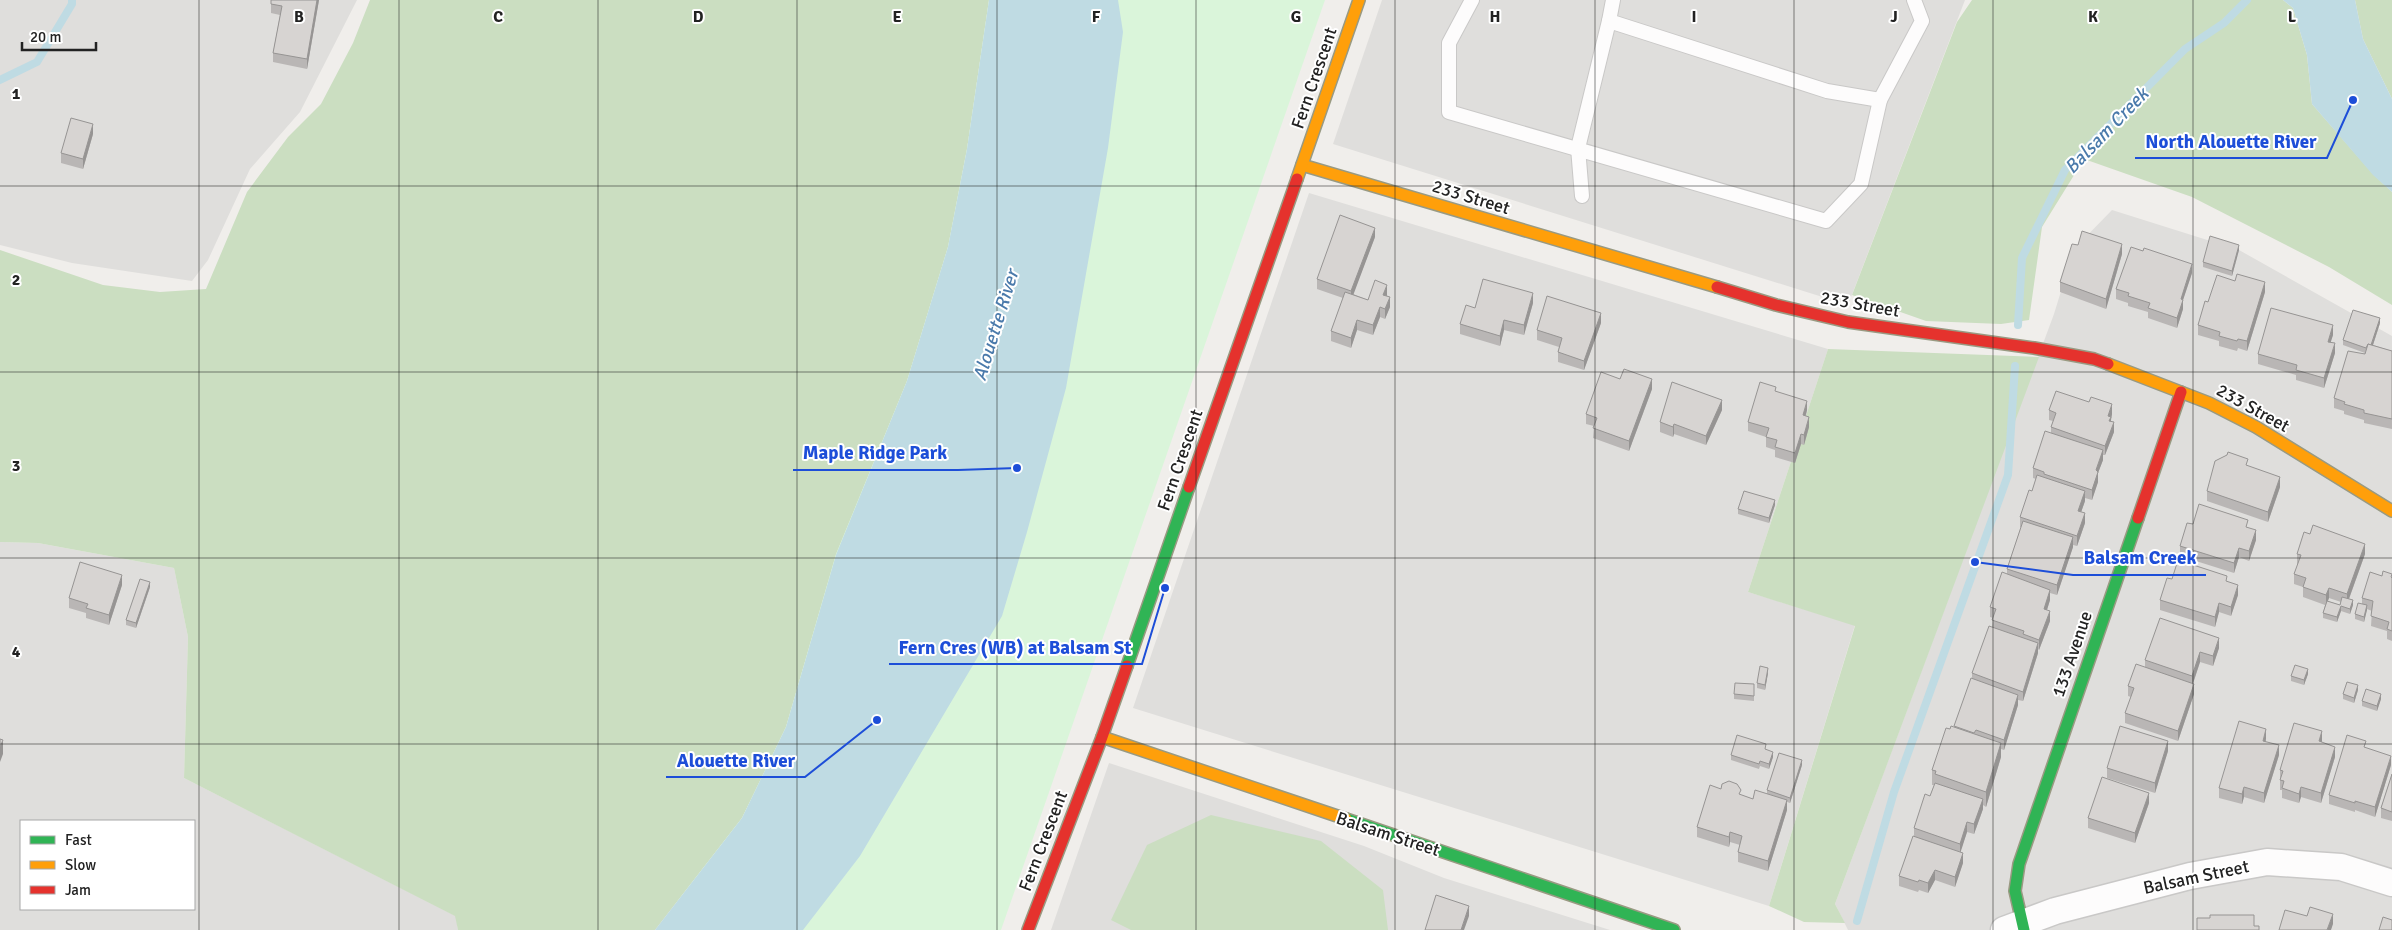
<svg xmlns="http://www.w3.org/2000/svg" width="2392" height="930" font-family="Signika,sans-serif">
  <rect width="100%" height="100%" fill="#f0eeeb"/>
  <g fill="#dfdedc" fill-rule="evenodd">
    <polygon points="0,0 357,0 300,112 250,169 208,260 192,281 72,263 0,245"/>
    <polygon points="1382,0 1965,0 1848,305 1333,144"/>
    <polygon points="1309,193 1828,349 1748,592 1855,625 1769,906 1133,708"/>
    <polygon points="2112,210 2239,250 2392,336 2392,930 1848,930 1835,904 2054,314 2074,249"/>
    <path d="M0 542 38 543 174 568 188 637 184 778 456 916 458 930H0ZM21 821H194V909H21Z"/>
    <polygon points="1109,763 1364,846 1444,878 1610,930 1051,930"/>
  </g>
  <g fill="#cbdec1">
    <polygon points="370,0 989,0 967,149 948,247 907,381 836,555 786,727 742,818 655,930 458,930 455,916 184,778 188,637 174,568 38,543 0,542 0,250 103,285 160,292 206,289 247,192 288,137 321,104 353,43"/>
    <polygon points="1972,0 2283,0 2293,8 2307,55 2312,104 2373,174 2392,192 2392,305 2329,267 2192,197 2084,159 2042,227 2029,320 2001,324 1926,321 1852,295 1957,22"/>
    <polygon points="2355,0 2392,0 2392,99 2363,39"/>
    <polygon points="1828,349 2039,357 1835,904 1845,923 1804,922 1769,906 1855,626 1748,592"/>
    <polygon points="1211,815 1321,841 1383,890 1388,930 1131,930 1111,920 1147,845"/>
  </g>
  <polygon fill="#daf5da" points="989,0 1325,0 1001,930 756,930 676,903 742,818 786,727 836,554 907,381 948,247 967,149"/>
  <g fill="#bfdbe3">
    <polygon points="989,0 1118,0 1123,32 1108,148 1066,388 1027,532 1002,616 860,856 803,930 655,930 742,818 786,727 836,555 907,381 948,247 967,149"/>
    <polygon points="2283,0 2355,0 2363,39 2392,99 2392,192 2373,175 2312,104 2307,55 2293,8"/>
  </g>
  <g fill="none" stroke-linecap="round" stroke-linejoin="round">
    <g stroke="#bfdbe3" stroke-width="8">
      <polyline points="0,80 37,62 72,4 72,0"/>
      <polyline points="2018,325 2022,258 2065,170 2185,49 2224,23 2247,0"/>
      <polyline points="1857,921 1894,792 2008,475 2015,366"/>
    </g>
    <g stroke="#c9c8c7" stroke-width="16">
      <g id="lane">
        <polyline points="1472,0 1449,43 1449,112 1826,221 1861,184 1880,100"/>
        <polyline points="1613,0 1609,21 1827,91 1880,100 1922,21 1914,0"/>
        <polyline points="1582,196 1578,148 1609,21"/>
      </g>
    </g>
    <g stroke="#c9c8c7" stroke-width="29">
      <polyline id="street" points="2004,930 2055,911 2190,876 2267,862 2341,867 2392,883"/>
    </g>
    <g stroke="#999a82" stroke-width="14">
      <g id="fast">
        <polyline points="1127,666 1189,487"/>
        <polyline points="1346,819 1674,930"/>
        <polyline points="2024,930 2015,891 2019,864 2138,518"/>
      </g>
    </g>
    <g stroke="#999a82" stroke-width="14">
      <g id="slow">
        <polyline points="1302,165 1717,287"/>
        <polyline points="1297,179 1359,0"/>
        <polyline points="2108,364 2209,403 2256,427 2392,511"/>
        <polyline points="1102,737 1346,819"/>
      </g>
    </g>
    <g stroke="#999a82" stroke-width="14">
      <g id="jam">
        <polyline points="1717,287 1776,305 1848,322 2034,348 2094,359 2108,364"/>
        <polyline points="1189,487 1297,179"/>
        <polyline points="2138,518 2181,392"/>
        <polyline points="1028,930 1102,737 1127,666"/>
      </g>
    </g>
    <use href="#lane" stroke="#fdfcfc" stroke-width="14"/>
    <use href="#street" stroke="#fdfcfc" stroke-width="26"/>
    <use href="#fast" stroke="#30b455" stroke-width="11"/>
    <use href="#slow" stroke="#ff9f0a" stroke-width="11"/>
    <use href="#jam" stroke="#e5322d" stroke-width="11"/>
  </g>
  <g fill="#b9b6b5" fill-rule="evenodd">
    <polygon points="271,0 319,0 307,69 273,62 273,53 280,15 271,13"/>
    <polygon points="93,134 83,169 61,163 61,153"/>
    <polygon points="1375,237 1353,294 1368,300 1387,295 1390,307 1385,319 1380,317 1373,335 1357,330 1351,348 1331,341 1331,331 1343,298 1317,289 1317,279"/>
    <polygon points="2078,245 2122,254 2106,309 2060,292 2060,282"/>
    <polygon points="2239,250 2232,276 2203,267 2203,262"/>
    <polygon points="2192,273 2183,300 2183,309 2177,328 2148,318 2148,312 2128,306 2128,303 2116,299 2116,289"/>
    <polygon points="2265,292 2247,351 2238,348 2237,351 2219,346 2219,341 2198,335 2198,325 2208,302"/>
    <polygon points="1533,303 1524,335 1504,330 1500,346 1460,334 1460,324 1475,308"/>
    <polygon points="1601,323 1584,370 1558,362 1558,352 1559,347 1537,340 1537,330"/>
    <polygon points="2380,323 2373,345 2392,351 2392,429 2364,423 2364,420 2344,414 2344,411 2334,408 2334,398 2365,353 2343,345 2343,340"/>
    <polygon points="2333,335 2330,342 2335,353 2324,388 2296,380 2296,375 2258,364 2258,354"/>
    <polygon points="1620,379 1652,389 1629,451 1593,438 1594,426 1586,424 1586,414"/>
    <polygon points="1776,391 1807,410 1806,416 1809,427 1804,445 1801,444 1795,463 1775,457 1775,450 1766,447 1766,437 1748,431 1748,422"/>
    <polygon points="1722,410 1706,445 1674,434 1673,437 1660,432 1660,422"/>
    <polygon points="2049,410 2112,414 2111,421 2114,432 2105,455 2103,455 2103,460 2098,473 2098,482 2092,500 2085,498 2085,501 2081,512 2085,523 2077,546 2073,545 2073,547 2057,595 2050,593 2050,600 2047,610 2050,621 2039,650 2038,649 2038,653 2023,701 2018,700 2018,705 2004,750 2001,749 2001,757 1986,807 1983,805 1983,809 1974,834 1967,832 1960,852 1963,863 1955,887 1935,880 1928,893 1919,890 1918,892 1899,886 1899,876 1914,836 1914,828 1930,796 1934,785 1932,785 1932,770 1950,729 1954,727 1972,679 1972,673 1992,627 1993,618 1990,617 1990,607 2007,574 2007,569 2021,527 2020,527 2020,517 2032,491 2036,479 2033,478 2033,468 2051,433 2051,427 2053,421 2049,420"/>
    <polygon points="2248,466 2280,487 2268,522 2207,501 2207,491"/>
    <polygon points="1775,505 1769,523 1738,514 1738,509"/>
    <polygon points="2193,524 2248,528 2256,540 2249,561 2239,557 2234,573 2180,556 2180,546"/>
    <path d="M2297 554H2365L2349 599 2353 605 2350 614 2341 611 2337 622 2323 618V613L2325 605 2303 597V587L2294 584V574L2298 564H2297ZM2329 598 2341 602 2340 605 2328 601Z"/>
    <polygon points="2392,574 2392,641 2387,639 2387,631 2371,626 2372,611 2367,609 2364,622 2355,619 2355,614 2362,604 2362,598 2382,576"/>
    <polygon points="2172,579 2238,595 2231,616 2219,612 2215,627 2160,610 2160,600"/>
    <polygon points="122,585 109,625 86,618 86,613 69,608 69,598"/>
    <polygon points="150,587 136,628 126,625 126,620"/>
    <polygon points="2219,648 2213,666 2200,662 2193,684 2194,694 2178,741 2125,723 2125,713 2131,697 2128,696 2128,686 2145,667 2145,660"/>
    <polygon points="1768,673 1765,690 1757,688 1757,683"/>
    <polygon points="2308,674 2304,685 2291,681 2291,676"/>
    <polygon points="1754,690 1754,701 1734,699 1734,694"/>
    <polygon points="2358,690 2354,703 2343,699 2343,694"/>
    <polygon points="2381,699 2377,711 2362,706 2362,701"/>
    <polygon points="2266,739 2266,742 2279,755 2264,803 2244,797 2242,804 2219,798 2219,788"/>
    <polygon points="2322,741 2322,742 2335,757 2321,803 2301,797 2299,803 2282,798 2282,790 2280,790 2280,770"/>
    <polygon points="2366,748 2391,765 2375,817 2355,810 2355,812 2329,804 2329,795"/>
    <polygon points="1766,749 1773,757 1769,769 1760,766 1759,769 1731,760 1731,755"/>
    <polygon points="2168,751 2155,793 2107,778 2107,768"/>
    <polygon points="1802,765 1790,803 1787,802 1787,810 1768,871 1738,862 1738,852 1740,845 1730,842 1729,847 1697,837 1697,827 1741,795 1753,799 1767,794 1767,790"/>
    <polygon points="2392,774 2392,821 2381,818 2381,808"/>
    <polygon points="2149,803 2135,843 2088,828 2088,818"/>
  </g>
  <g fill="#969493">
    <polygon points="317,0 319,0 307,69 307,59"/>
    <polygon points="93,124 93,134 83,169 83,159"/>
    <polygon points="1375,228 1375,237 1351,301 1351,291"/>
    <polygon points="2122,244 2122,254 2106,309 2106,299"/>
    <polygon points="2239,245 2239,250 2232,276 2232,271"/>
    <polygon points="2192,264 2192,273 2183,300 2183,309 2177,328 2177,318 2181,299"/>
    <polygon points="2265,282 2265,292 2247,351 2247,341"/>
    <polygon points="1387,285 1387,295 1383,305 1383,295"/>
    <polygon points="1533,293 1533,303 1524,335 1524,325"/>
    <polygon points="1390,297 1390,307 1385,319 1385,309"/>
    <polygon points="1380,307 1380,317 1373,335 1373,325"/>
    <polygon points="1601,313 1601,323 1584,370 1584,361"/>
    <polygon points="2380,318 2380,323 2370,354 2370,349"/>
    <polygon points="1357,320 1357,330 1351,348 1351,338"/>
    <polygon points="1504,320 1504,330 1500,346 1500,336"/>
    <polygon points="2333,325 2333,335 2328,351 2328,342"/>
    <polygon points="2335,343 2335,353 2324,388 2324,378"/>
    <polygon points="1652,379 1652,389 1629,451 1629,441"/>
    <polygon points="1722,400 1722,410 1706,445 1706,436"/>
    <polygon points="1807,401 1807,410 1803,425 1803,415"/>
    <polygon points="2112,404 2112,414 2111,419 2111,427 2108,416"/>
    <polygon points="1809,417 1809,427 1804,445 1804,435"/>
    <polygon points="2114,422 2114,432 2105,455 2105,446"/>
    <polygon points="1674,424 1674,434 1673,437 1673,427"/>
    <polygon points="1801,434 1801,444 1795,463 1795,453"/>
    <polygon points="2103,450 2103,460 2098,473 2098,482 2092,500 2092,490 2096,470"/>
    <polygon points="2280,477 2280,487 2268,522 2268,512"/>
    <polygon points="2085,491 2085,501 2078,521 2078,511"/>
    <polygon points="1775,500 1775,505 1769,523 1769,518"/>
    <polygon points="2085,513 2085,523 2077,546 2077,536"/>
    <polygon points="2256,530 2256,540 2249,561 2249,551"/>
    <polygon points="2073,537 2073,547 2057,595 2057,585"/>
    <polygon points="2365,544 2365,554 2347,604 2347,594"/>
    <polygon points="2239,548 2239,557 2234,573 2234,563"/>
    <polygon points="122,575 122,585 109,625 109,615"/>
    <polygon points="150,582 150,587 136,628 136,623"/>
    <polygon points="2238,585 2238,595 2231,616 2231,607"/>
    <polygon points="2329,588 2329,598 2326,605 2326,595"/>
    <polygon points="2050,590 2050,600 2044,619 2044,609"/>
    <polygon points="2353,600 2353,605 2350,614 2350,609"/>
    <polygon points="2219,603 2219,612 2215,627 2215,617"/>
    <polygon points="2367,605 2367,610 2364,622 2364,617"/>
    <polygon points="2341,606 2341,611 2337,622 2337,617"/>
    <polygon points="2050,611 2050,621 2039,650 2039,640"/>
    <polygon points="2219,638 2219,648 2213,666 2213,656"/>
    <polygon points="2038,643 2038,653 2023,701 2023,692"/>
    <polygon points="2200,652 2200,662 2192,686 2192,676"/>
    <polygon points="1768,668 1768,673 1765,690 1765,685"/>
    <polygon points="2308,669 2308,674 2304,685 2304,680"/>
    <polygon points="2194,684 2194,694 2178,741 2178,731"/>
    <polygon points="2358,685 2358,690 2354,703 2354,698"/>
    <polygon points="2381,694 2381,699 2377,711 2377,706"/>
    <polygon points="2018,695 2018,705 2004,750 2004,740"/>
    <polygon points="2266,729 2266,739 2263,751 2263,741"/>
    <polygon points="2322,731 2322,741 2319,751 2319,741"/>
    <polygon points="3,740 3,754 0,762 0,747"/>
    <polygon points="2168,741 2168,751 2155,793 2155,783"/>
    <polygon points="2001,743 2001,757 1986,807 1986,792"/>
    <polygon points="2279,745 2279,755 2264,803 2264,793"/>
    <polygon points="2335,747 2335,757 2321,803 2321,793"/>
    <polygon points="1773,752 1773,757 1769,769 1769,764"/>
    <polygon points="2391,756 2391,765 2375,817 2375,807"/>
    <polygon points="1802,760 1802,765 1790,803 1790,798"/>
    <polygon points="2244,787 2244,797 2242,804 2242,794"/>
    <polygon points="2301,787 2301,797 2299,803 2299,794"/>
    <polygon points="2149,793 2149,803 2135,843 2135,833"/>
    <polygon points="1983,799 1983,809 1974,834 1974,824"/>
    <polygon points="1787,800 1787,810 1768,871 1768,861"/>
    <polygon points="1967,822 1967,832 1960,854 1960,844"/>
    <polygon points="1730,832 1730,842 1729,847 1729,837"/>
    <polygon points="1963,853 1963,863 1955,887 1955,877"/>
    <polygon points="1935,870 1935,880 1928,893 1928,883"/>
    <polygon points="1469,906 1469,916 1464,930 1461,930"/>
    <polygon points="2333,914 2333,924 2331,930 2327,930"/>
  </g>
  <g fill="#d7d4d2" stroke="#969493">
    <polygon points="271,0 317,0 307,59 273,53 282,6 271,4"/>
    <polygon points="71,118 93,124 83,159 61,153"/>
    <polygon points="1340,215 1375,228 1351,291 1317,279"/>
    <polygon points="2082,231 2122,244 2106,299 2060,282 2072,244 2078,245"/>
    <polygon points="2210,236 2239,245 2232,271 2203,262"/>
    <polygon points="2131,247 2143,251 2144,248 2192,264 2181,299 2183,300 2177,318 2148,308 2150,303 2128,296 2129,293 2116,289"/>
    <polygon points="2237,274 2265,282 2247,341 2238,339 2237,341 2219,336 2220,332 2198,325 2205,301 2208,302 2217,275 2235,281"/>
    <polygon points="1483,279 1533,293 1524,325 1504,320 1500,336 1460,324 1466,305 1475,308"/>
    <polygon points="1375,280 1387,285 1383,295 1390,297 1385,309 1380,307 1373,325 1357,320 1351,338 1331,331 1345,292 1368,300"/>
    <polygon points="1547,296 1601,313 1584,361 1558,352 1562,338 1537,330"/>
    <polygon points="2271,308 2333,325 2328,342 2335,343 2324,378 2296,370 2297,365 2258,354"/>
    <polygon points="2353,310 2380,318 2371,345 2368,344 2366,348 2343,340"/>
    <polygon points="2368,344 2392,351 2392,419 2364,413 2364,410 2344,404 2345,402 2334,398 2348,351 2365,354"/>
    <polygon points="1624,369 1652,379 1629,441 1593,428 1597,418 1586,414 1601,372 1620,379"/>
    <polygon points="1672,382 1722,400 1706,436 1674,424 1673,427 1660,422"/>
    <polygon points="1760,382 1776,387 1775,391 1807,401 1803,415 1809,417 1804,435 1801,434 1795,453 1775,447 1777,440 1766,437 1769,428 1748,422"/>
    <polygon points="2056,391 2089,402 2091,397 2112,404 2108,416 2111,417 2109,421 2114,422 2105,446 2051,427 2056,413 2049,410"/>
    <polygon points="2045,431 2103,450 2096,470 2098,472 2092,490 2044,474 2044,472 2033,468"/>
    <polygon points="2228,452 2248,459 2246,465 2280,477 2268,512 2207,491 2215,461 2227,455"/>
    <polygon points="2037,475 2085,491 2078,511 2085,513 2077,536 2020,517 2029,490 2032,491"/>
    <polygon points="1744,491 1775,500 1769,518 1738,509"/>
    <polygon points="2199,504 2248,520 2246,527 2256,530 2249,551 2239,548 2234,563 2180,546 2187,523 2193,524"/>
    <polygon points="2023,521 2073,537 2057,585 2007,569"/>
    <polygon points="2313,525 2365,544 2347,594 2329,588 2326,595 2303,587 2306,578 2294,574 2301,555 2297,554 2304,532 2310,534"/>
    <polygon points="2178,560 2227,576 2226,581 2238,585 2231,607 2219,603 2215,617 2160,600 2167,578 2172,579"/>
    <polygon points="80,562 122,575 109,615 86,608 88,604 69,598"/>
    <polygon points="2383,571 2392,574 2391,577 2392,578 2392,631 2387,629 2389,622 2371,616 2373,601 2362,598 2370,572 2382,576"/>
    <polygon points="2002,572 2050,590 2044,609 2050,611 2039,640 2023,634 2024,631 1992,620 1996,609 1990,607"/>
    <polygon points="140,579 150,582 136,623 126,620"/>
    <polygon points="2342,597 2353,600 2350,609 2341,606 2337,617 2323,613 2327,601 2340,605"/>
    <polygon points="2358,603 2367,605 2364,617 2355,614"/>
    <polygon points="2160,618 2219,638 2213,656 2200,652 2192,676 2145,660"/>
    <polygon points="1989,626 2038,643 2023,692 1972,673"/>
    <polygon points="2136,664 2194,684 2178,731 2125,713 2134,688 2128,686"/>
    <polygon points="2295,665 2308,669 2304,680 2291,676"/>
    <polygon points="1760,666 1768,668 1765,685 1757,683"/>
    <polygon points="1971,678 2018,695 2004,740 1976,730 1974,733 1954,726"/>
    <polygon points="2347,682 2358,685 2354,698 2343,694"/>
    <polygon points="1735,683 1754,684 1754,696 1734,694"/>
    <polygon points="2366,689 2381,694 2377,706 2362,701"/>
    <polygon points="2239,721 2266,729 2263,741 2279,745 2264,793 2244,787 2242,794 2219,788"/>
    <polygon points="2294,723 2322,731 2319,741 2335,747 2321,793 2301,787 2299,794 2282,788 2284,781 2280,780 2283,771 2280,770"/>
    <polygon points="1951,726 2001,743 1986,792 1935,774 1936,771 1932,770 1946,728 1950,729"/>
    <polygon points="2120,726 2168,741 2155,783 2107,768"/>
    <polygon points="1737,735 1766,744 1765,749 1773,752 1769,764 1760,761 1759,764 1731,755"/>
    <polygon points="2347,735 2366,741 2364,747 2391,756 2375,807 2355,801 2355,803 2329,795"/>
    <polygon points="0,739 3,740 0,747"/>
    <polygon points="1779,753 1802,760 1790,798 1767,790"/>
    <polygon points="2392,774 2392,812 2381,808"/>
    <polygon points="2102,777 2149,793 2135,833 2088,818"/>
    <polygon points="1729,781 1737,784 1741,790 1739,794 1753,799 1755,790 1787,800 1768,861 1738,852 1742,836 1730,832 1729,837 1697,827 1710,785 1721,789 1722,784"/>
    <polygon points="1935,783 1983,799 1974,824 1967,822 1960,844 1914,828 1925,794 1930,796"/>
    <polygon points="1913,836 1963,853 1955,877 1935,870 1928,883 1919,880 1918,882 1899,876"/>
    <polygon points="1436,895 1469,906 1461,930 1425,930"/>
    <polygon points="2310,907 2333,914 2327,930 2279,930 2285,910 2307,916"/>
    <polygon points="2210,915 2254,915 2254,926 2259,926 2259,930 2197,930 2197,918 2210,918"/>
    <polygon points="2383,917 2392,920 2392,930 2379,930"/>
  </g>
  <path fill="none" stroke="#222" stroke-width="1" stroke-opacity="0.55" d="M199 0V930M399 0V930M598 0V930M797 0V930M997 0V930M1196 0V930M1395 0V930M1595 0V930M1794 0V930M1993 0V930M2193 0V930M0 186H2392M0 372H2392M0 558H2392M0 744H2392"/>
  <g text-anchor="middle" stroke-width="4" stroke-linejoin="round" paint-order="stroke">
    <g font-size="18" fill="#222" stroke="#fff">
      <text transform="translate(1314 78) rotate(-71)" y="6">Fern Crescent</text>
      <text transform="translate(1471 197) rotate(17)" y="6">233 Street</text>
      <text transform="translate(1860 304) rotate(10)" y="6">233 Street</text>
      <text transform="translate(2253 408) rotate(29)" y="6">233 Street</text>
      <text transform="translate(1180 460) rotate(-71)" y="6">Fern Crescent</text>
      <text transform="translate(2072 654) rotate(-71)" y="6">133 Avenue</text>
      <text transform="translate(1388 834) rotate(18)" y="6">Balsam Street</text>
      <text transform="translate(1043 841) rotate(-69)" y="6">Fern Crescent</text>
      <text transform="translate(2196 877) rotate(-12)" y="6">Balsam Street</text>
    </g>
    <g font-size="19" font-style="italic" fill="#4a7aab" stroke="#fff">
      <text transform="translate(2106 130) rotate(-46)" y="7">Balsam Creek</text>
      <text transform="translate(995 325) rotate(-73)" y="7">Alouette River</text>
    </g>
  </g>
  <g font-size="16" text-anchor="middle" font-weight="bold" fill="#222" stroke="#fff" stroke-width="4" stroke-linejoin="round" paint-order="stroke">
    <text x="299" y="22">B</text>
    <text x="498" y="22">C</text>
    <text x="698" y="22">D</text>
    <text x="897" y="22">E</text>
    <text x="1096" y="22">F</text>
    <text x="1296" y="22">G</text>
    <text x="1495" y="22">H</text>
    <text x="1694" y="22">I</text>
    <text x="1894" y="22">J</text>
    <text x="2093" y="22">K</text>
    <text x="2292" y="22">L</text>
    <text x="16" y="99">1</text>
    <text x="16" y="285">2</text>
    <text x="16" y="471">3</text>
    <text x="16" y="657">4</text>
  </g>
  <path fill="none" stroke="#1d4ed8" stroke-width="2" d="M2353 100L2327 158H2135M1017 468L958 470H793M1975 562L2073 575H2206M1165 588L1142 664H889M877 720L805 777H666"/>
  <g fill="#1d4ed8" stroke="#fff" stroke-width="2">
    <circle cx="2353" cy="100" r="5"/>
    <circle cx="1017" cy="468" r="5"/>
    <circle cx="1975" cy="562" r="5"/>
    <circle cx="1165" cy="588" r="5"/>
    <circle cx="877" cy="720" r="5"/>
  </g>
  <g font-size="19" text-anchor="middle" font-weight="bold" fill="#1d4ed8" stroke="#fff" stroke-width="4" stroke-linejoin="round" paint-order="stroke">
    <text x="2231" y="148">North Alouette River</text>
    <text x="875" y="459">Maple Ridge Park</text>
    <text x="2140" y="564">Balsam Creek</text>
    <text x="1015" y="654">Fern Cres (WB) at Balsam St</text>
    <text x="736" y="767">Alouette River</text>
  </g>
  <rect x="20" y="820" width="175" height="90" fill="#ffffff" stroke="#a7a7a7"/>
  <rect x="30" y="836" width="25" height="8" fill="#30b455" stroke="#a7a7a7"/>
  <text x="65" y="845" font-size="15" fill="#222222">Fast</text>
  <rect x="30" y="861" width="25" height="8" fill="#ff9f0a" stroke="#a7a7a7"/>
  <text x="65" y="870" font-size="15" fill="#222222">Slow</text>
  <rect x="30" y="886" width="25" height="8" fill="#e5322d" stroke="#a7a7a7"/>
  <text x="65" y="895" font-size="15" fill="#222222">Jam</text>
  <path d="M22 42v8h74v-8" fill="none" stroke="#222222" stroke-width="2.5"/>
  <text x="30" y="42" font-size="15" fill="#222222" stroke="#ffffff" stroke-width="4" paint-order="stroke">20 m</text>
</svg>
